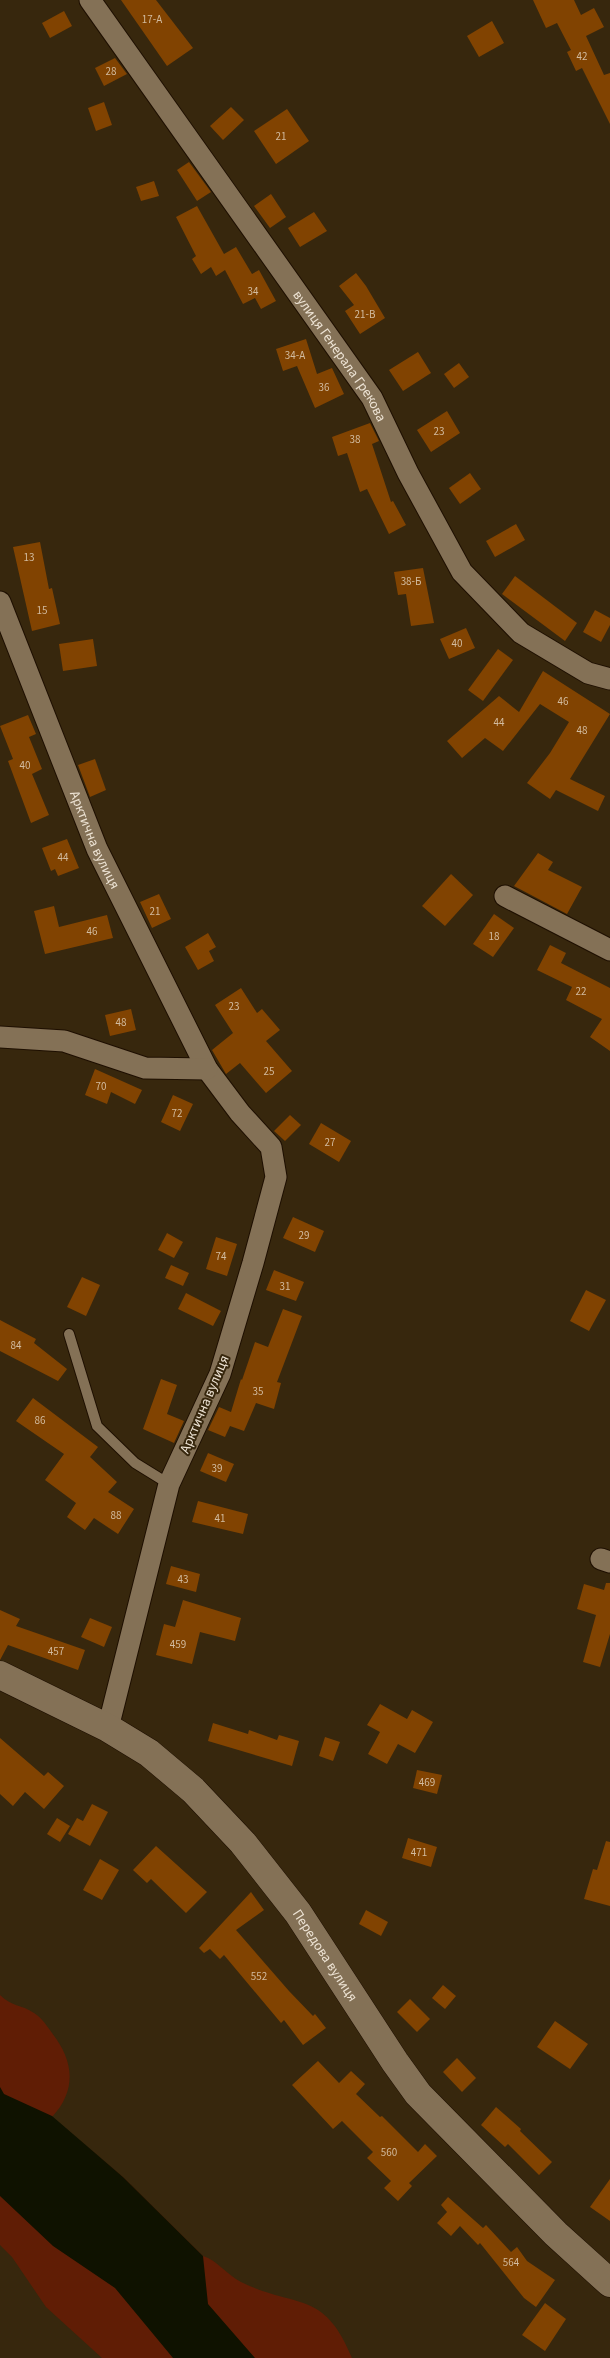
<svg xmlns="http://www.w3.org/2000/svg" width="610" height="2358" font-family="'Source Sans 3',sans-serif">
  <rect width="100%" height="100%" fill="#37270d"/>
  <path fill="#601d05" d="M0 1995C10 2006 23 2005 34 2013 42 2018 47 2026 52 2033 74 2061 77 2090 52 2117L123 2177 203 2256C217 2260 227 2275 241 2282 296 2309 324 2289 352 2358H102L46 2307 12 2257 0 2245Z"/>
  <polygon fill="#0f1200" points="0,2087 4,2094 52,2116 123,2177 203,2256 208,2304 255,2358 173,2358 115,2288 53,2246 0,2196"/>
  <g fill="#814301">
    <polygon points="121,0 156,0 193,48 167,66"/>
    <polygon points="533,0 574,0 581,15 594,8 604,27 586,36 604,75 610,73 610,124 582,68 576,71 567,52 571,50 557,23 546,28"/>
    <polygon points="64,11 72,26 50,38 42,23"/>
    <polygon points="492,21 504,43 479,57 467,36"/>
    <polygon points="115,58 127,74 104,86 95,68"/>
    <polygon points="104,102 112,125 96,131 88,108"/>
    <polygon points="231,107 244,120 223,140 210,126"/>
    <polygon points="287,109 309,141 276,164 254,131"/>
    <polygon points="189,162 211,192 197,201 177,170"/>
    <polygon points="154,181 159,196 141,201 136,187"/>
    <polygon points="271,194 286,217 270,228 254,206"/>
    <polygon points="197,206 224,254 236,247 252,274 259,270 276,301 261,309 255,298 243,304 225,270 216,276 211,267 201,274 192,259 196,256 176,217"/>
    <polygon points="314,212 327,231 300,247 288,228"/>
    <polygon points="356,273 366,286 385,318 360,334 345,311 354,305 339,286"/>
    <polygon points="306,339 317,374 332,368 344,394 315,408 297,366 283,371 276,349"/>
    <polygon points="418,352 431,373 403,391 389,370"/>
    <polygon points="459,363 469,377 454,388 444,374"/>
    <polygon points="447,411 460,433 431,452 417,430"/>
    <polygon points="370,423 379,441 372,444 391,502 393,501 406,525 389,534 367,489 360,492 347,453 338,456 332,437"/>
    <polygon points="470,473 481,489 460,504 449,488"/>
    <polygon points="516,524 525,540 495,557 486,541"/>
    <polygon points="40,542 49,589 52,588 60,624 32,631 13,547"/>
    <polygon points="423,568 434,623 411,626 406,594 398,595 394,572"/>
    <polygon points="515,576 577,623 565,641 502,594"/>
    <polygon points="595,610 610,618 610,625 601,642 583,632"/>
    <polygon points="466,628 475,648 449,659 440,639"/>
    <polygon points="93,639 97,666 63,671 59,644"/>
    <polygon points="498,649 513,660 483,701 468,690"/>
    <polygon points="543,671 610,714 570,779 605,796 598,811 556,790 550,799 527,783 550,753 569,722 540,704 503,751 485,738 462,758 447,741 499,696 519,712"/>
    <polygon points="28,715 36,734 29,737 42,769 32,774 49,815 31,823 8,761 13,759 0,726"/>
    <polygon points="95,759 106,790 90,797 78,765"/>
    <polygon points="67,839 79,868 58,876 55,869 51,871 42,848"/>
    <polygon points="538,853 553,862 548,870 582,887 567,914 514,886"/>
    <polygon points="451,874 473,895 445,926 422,906"/>
    <polygon points="159,894 171,919 152,928 140,902"/>
    <polygon points="54,906 59,927 107,915 113,938 45,954 34,911"/>
    <polygon points="494,914 514,928 493,957 473,944"/>
    <polygon points="208,933 216,947 209,951 214,961 198,970 185,947"/>
    <polygon points="550,945 566,953 561,963 610,988 610,1051 590,1037 602,1019 566,1000 572,987 537,970"/>
    <polygon points="241,988 257,1013 262,1009 280,1030 266,1041 292,1071 266,1093 240,1063 226,1074 212,1050 233,1033 215,1005"/>
    <polygon points="131,1009 136,1030 110,1036 105,1015"/>
    <polygon points="95,1069 142,1090 135,1104 111,1092 107,1104 85,1095"/>
    <polygon points="173,1095 193,1104 180,1131 161,1122"/>
    <polygon points="290,1115 301,1125 285,1141 274,1131"/>
    <polygon points="321,1123 351,1141 339,1162 309,1144"/>
    <polygon points="293,1217 324,1231 315,1252 283,1238"/>
    <polygon points="167,1233 183,1242 174,1258 158,1250"/>
    <polygon points="216,1237 237,1244 227,1276 206,1269"/>
    <polygon points="171,1265 189,1273 183,1286 165,1278"/>
    <polygon points="274,1270 304,1282 296,1301 266,1290"/>
    <polygon points="82,1277 100,1285 86,1316 67,1307"/>
    <polygon points="586,1290 606,1300 589,1331 570,1321"/>
    <polygon points="186,1293 221,1311 213,1326 178,1309"/>
    <polygon points="283,1309 302,1316 277,1382 281,1383 274,1409 256,1403 244,1431 230,1426 225,1437 208,1430 219,1407 231,1412 241,1379 242,1380 255,1342 268,1347"/>
    <polygon points="0,1320 36,1339 34,1343 67,1369 58,1381 0,1351"/>
    <polygon points="161,1379 177,1385 167,1414 184,1421 174,1443 143,1429"/>
    <polygon points="33,1398 98,1447 90,1457 117,1482 108,1492 134,1509 118,1534 94,1518 85,1530 67,1517 76,1503 45,1480 64,1454 16,1421"/>
    <polygon points="208,1453 234,1464 226,1482 200,1471"/>
    <polygon points="198,1501 248,1514 243,1534 192,1522"/>
    <polygon points="171,1566 200,1574 196,1592 166,1584"/>
    <polygon points="606,1583 610,1583 610,1634 600,1667 583,1662 596,1615 577,1609 584,1584 604,1590"/>
    <polygon points="183,1600 241,1618 235,1641 200,1632 192,1664 156,1655 164,1624 175,1627"/>
    <polygon points="0,1610 20,1619 16,1626 85,1650 78,1670 8,1645 0,1660"/>
    <polygon points="90,1618 112,1627 104,1647 81,1637"/>
    <polygon points="380,1704 407,1719 412,1710 433,1722 415,1753 398,1744 387,1764 368,1754 380,1732 367,1725"/>
    <polygon points="213,1723 248,1734 249,1730 277,1740 279,1735 299,1741 292,1766 208,1741"/>
    <polygon points="325,1737 340,1742 333,1761 319,1756"/>
    <polygon points="0,1738 44,1776 48,1772 64,1786 44,1809 25,1792 13,1806 0,1794"/>
    <polygon points="417,1770 442,1775 437,1794 413,1788"/>
    <polygon points="92,1804 108,1812 90,1846 68,1834 77,1818 83,1821"/>
    <polygon points="57,1818 70,1826 60,1842 47,1834"/>
    <polygon points="408,1838 437,1847 431,1867 402,1858"/>
    <polygon points="606,1841 610,1842 610,1906 584,1899 593,1869 597,1870"/>
    <polygon points="156,1846 207,1892 186,1913 151,1879 147,1883 133,1870"/>
    <polygon points="100,1859 119,1870 102,1900 83,1890"/>
    <polygon points="251,1892 264,1910 236,1930 289,1991 313,2016 315,2014 326,2028 303,2045 284,2020 281,2023 224,1955 220,1959 210,1949 204,1953 199,1948"/>
    <polygon points="366,1910 388,1922 381,1936 359,1924"/>
    <polygon points="443,1985 456,1996 445,2009 432,1998"/>
    <polygon points="410,1999 430,2019 417,2032 397,2012"/>
    <polygon points="555,2021 588,2044 570,2069 537,2047"/>
    <polygon points="457,2058 476,2078 462,2092 443,2072"/>
    <polygon points="318,2061 339,2083 351,2071 365,2084 356,2094 380,2117 382,2116 418,2152 425,2144 437,2156 409,2183 412,2186 398,2201 384,2188 391,2181 367,2158 373,2152 342,2121 333,2129 292,2085"/>
    <polygon points="496,2107 521,2129 520,2131 552,2162 539,2175 508,2144 505,2147 481,2125"/>
    <polygon points="610,2179 610,2221 590,2207"/>
    <polygon points="448,2197 483,2228 486,2225 511,2252 517,2247 527,2261 555,2280 536,2307 524,2298 480,2243 478,2245 460,2226 451,2236 437,2223 447,2212 441,2205"/>
    <polygon points="545,2303 566,2319 545,2351 522,2335"/>
  </g>
  <g fill="none" stroke-linecap="round" stroke-linejoin="round">
    <g stroke="#1e0f00" stroke-width="12">
      <polyline id="lane" points="69,1334 97,1426 135,1463 169,1484"/>
    </g>
    <g stroke="#1e0f00" stroke-width="23">
      <g id="street">
        <path id="s1" d="M90 0 372 398 408 473 462 572 521 633 588 673 610 679"/>
        <path id="s2" d="M0 602 97 849 207 1069 240 1113 271 1147 276 1177 253 1263 220 1374 169 1484 108 1728"/>
        <polyline points="505,896 610,950"/>
        <polyline points="0,1037 64,1041 145,1068 207,1069"/>
        <polyline points="601,1559 610,1562"/>
      </g>
    </g>
    <g stroke="#1e0f00" stroke-width="29">
      <g id="secondary">
        <path id="s3" d="M0 1675 108 1728 149 1753 193 1790 243 1843 298 1913 395 2062 418 2094 556 2234 610 2283"/>
      </g>
    </g>
    <use href="#lane" stroke="#847156" stroke-width="10"/>
    <use href="#street" stroke="#847156" stroke-width="21"/>
    <use href="#secondary" stroke="#847156" stroke-width="28"/>
  </g>
  <g text-anchor="middle" stroke-width="4" stroke-linejoin="round" paint-order="stroke">
    <g font-size="11" fill="#d2bb9f">
      <text x="152" y="23">17-А</text>
      <text x="582" y="60">42</text>
      <text x="111" y="75">28</text>
      <text x="281" y="140">21</text>
      <text x="253" y="295">34</text>
      <text x="365" y="318">21-В</text>
      <text x="295" y="359">34-А</text>
      <text x="324" y="391">36</text>
      <text x="439" y="435">23</text>
      <text x="355" y="443">38</text>
      <text x="29" y="561">13</text>
      <text x="411" y="585">38-Б</text>
      <text x="42" y="614">15</text>
      <text x="457" y="647">40</text>
      <text x="563" y="705">46</text>
      <text x="499" y="726">44</text>
      <text x="582" y="734">48</text>
      <text x="25" y="769">40</text>
      <text x="63" y="861">44</text>
      <text x="155" y="915">21</text>
      <text x="92" y="935">46</text>
      <text x="494" y="940">18</text>
      <text x="581" y="995">22</text>
      <text x="234" y="1010">23</text>
      <text x="121" y="1026">48</text>
      <text x="269" y="1075">25</text>
      <text x="101" y="1090">70</text>
      <text x="177" y="1117">72</text>
      <text x="330" y="1146">27</text>
      <text x="304" y="1239">29</text>
      <text x="221" y="1260">74</text>
      <text x="285" y="1290">31</text>
      <text x="16" y="1349">84</text>
      <text x="258" y="1395">35</text>
      <text x="40" y="1424">86</text>
      <text x="217" y="1472">39</text>
      <text x="116" y="1519">88</text>
      <text x="220" y="1522">41</text>
      <text x="183" y="1583">43</text>
      <text x="178" y="1648">459</text>
      <text x="56" y="1655">457</text>
      <text x="427" y="1786">469</text>
      <text x="419" y="1856">471</text>
      <text x="259" y="1980">552</text>
      <text x="389" y="2156">560</text>
      <text x="511" y="2266">564</text>
    </g>
    <g font-size="14" fill="#ede3d4" stroke="#37270d">
      <text dy="5" stroke="none"><textPath href="#s1" startOffset="435">вулиця Генерала Грекова</textPath></text>
      <text dy="5" stroke="none"><textPath href="#s2" startOffset="256">Арктична вулиця</textPath></text>
      <text transform="translate(204 1404) rotate(-67)" y="5">Арктична вулиця</text>
      <text dy="5" stroke="none"><textPath href="#s3" startOffset="438">Передова вулиця</textPath></text>
    </g>
  </g>
</svg>
